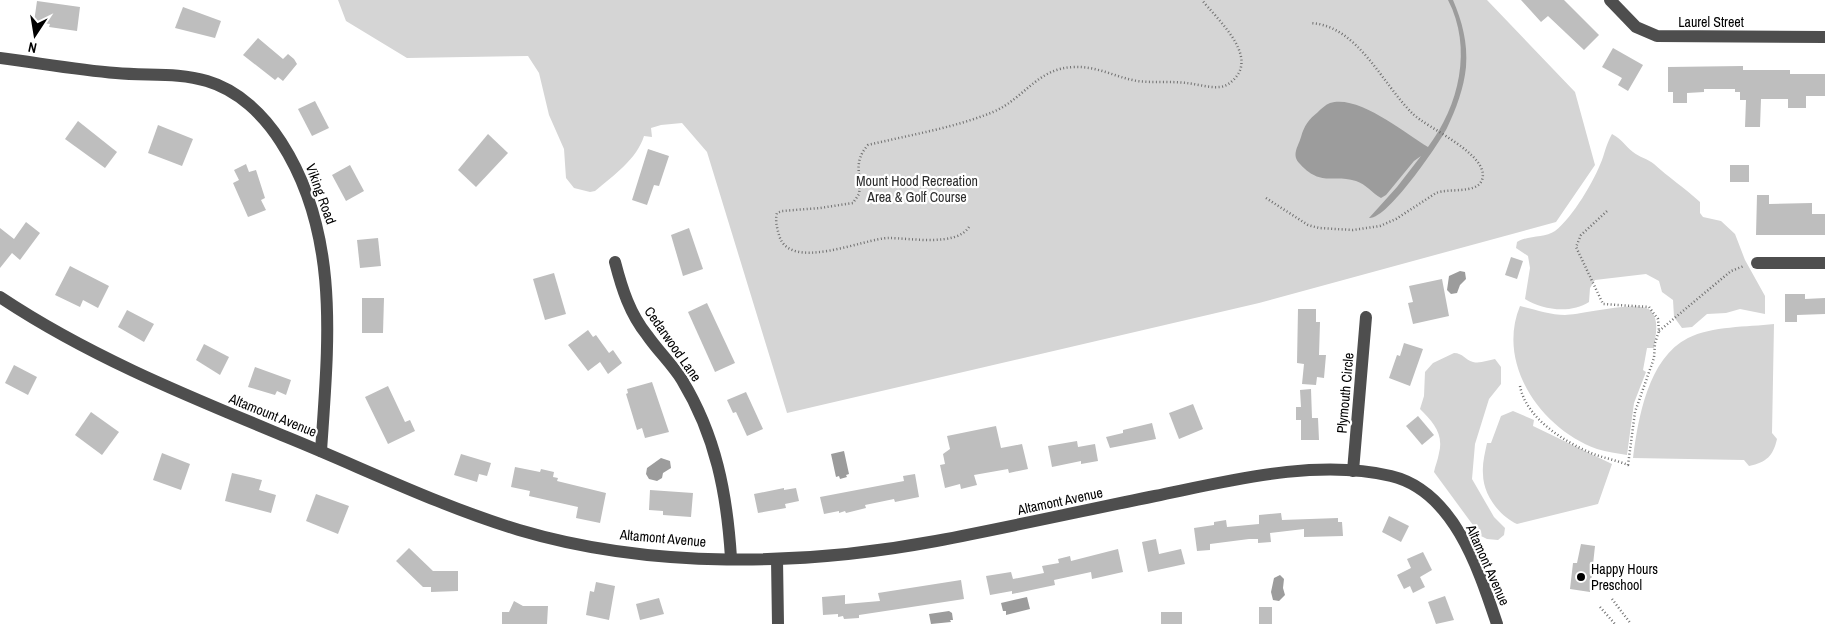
<svg xmlns="http://www.w3.org/2000/svg" width="1825" height="624" font-family="'Archivo Narrow',sans-serif">
  <rect width="100%" height="100%" fill="#fff"/>
  <g fill="#d5d5d5">
    <path d="M338 0H1487L1575 92 1595 165 1556 222 1259 303 787 413 707 152 682 123 661 125 651 128 652 137 644 136C637 159 613 176 595 191L590 192 574 188 566 178 564 149 549 115 539 73 528 56 407 58 346 21Z"/>
    <path d="M1612 134C1623 140 1625 146 1633 152 1639 157 1648 159 1654 164 1668 177 1685 188 1700 202V213L1703 217 1721 221 1735 234 1745 260 1765 296V314L1740 309 1726 313 1707 314 1692 327 1682 328 1674 317 1673 300 1662 292 1659 281 1646 274 1595 280 1590 288 1589 302C1571 314 1542 310 1525 299L1530 268 1528 256 1516 248 1517 242C1528 235 1545 238 1555 231 1573 217 1594 181 1602 160 1606 149 1606 145 1612 134Z"/>
    <path d="M1520 306C1534 309 1550 315 1565 315 1580 315 1641 299 1651 311 1660 321 1655 337 1654 348H1647L1643 370 1646 372 1634 403 1627 455C1617 453 1607 452 1597 449 1541 429 1496 364 1520 306Z"/>
    <path d="M1774 324 1772 433 1777 439C1773 456 1767 462 1749 466L1744 460 1633 458C1638 419 1648 358 1688 338 1712 326 1747 327 1774 324Z"/>
    <path d="M1454 353C1463 353 1465 360 1473 362 1480 364 1488 360 1495 359L1501 367V384L1489 399 1475 444 1472 479 1494 517 1505 528 1504 535 1498 540 1487 539 1481 536 1434 472C1435 466 1438 460 1439 453 1444 434 1433 422 1420 409L1424 396 1425 372 1433 363Z"/>
    <path d="M1513 411 1534 420 1533 426 1612 464 1598 504 1517 524C1499 516 1483 494 1483 474 1482 464 1485 453 1487 443H1491L1501 416Z"/>
  </g>
  <g fill="#9c9c9c">
    <path d="M1448 0H1453C1462 21 1468 43 1466 67 1464 88 1456 109 1447 128 1438 145 1387 220 1369 218L1397 187 1421 156 1414 161 1386 195 1381 198C1372 193 1366 184 1356 181 1333 174 1321 187 1300 164 1291 155 1298 147 1301 137 1304 126 1309 119 1318 112 1321 109 1325 105 1330 103 1358 94 1405 133 1428 147 1459 106 1473 48 1448 0Z"/>
    <polygon points="1460,271 1465,272 1466,279 1460,285 1457,293 1451,294 1447,290 1449,276"/>
    <polygon points="844,451 849,474 846,475 847,477 840,479 839,476 836,477 831,454"/>
    <polygon points="661,458 670,461 671,468 663,473 662,478 657,481 649,479 646,474 647,468"/>
    <polygon points="1280,575 1284,579 1283,588 1285,595 1279,601 1273,600 1271,592 1274,578"/>
    <polygon points="1027,597 1030,609 1006,615 1006,611 1003,611 1001,603"/>
    <polygon points="949,611 952,613 953,620 950,620 951,622 931,624 929,614"/>
  </g>
  <g fill="#bebebe">
    <polygon points="1521,0 1564,0 1599,35 1584,50 1548,16 1541,22"/>
    <polygon points="37,1 80,7 77,31 49,27 50,24 34,22"/>
    <polygon points="183,7 221,21 215,38 175,28"/>
    <polygon points="258,38 283,59 288,54 294,59 297,64 283,81 278,77 275,80 243,55"/>
    <polygon points="1613,48 1643,65 1628,91 1618,85 1622,78 1602,67"/>
    <polygon points="1743,66 1743,70 1790,70 1790,74 1825,74 1825,96 1806,96 1806,108 1788,108 1788,99 1761,99 1760,127 1745,127 1746,100 1740,100 1740,92 1735,92 1735,89 1704,89 1704,92 1687,93 1687,103 1673,103 1673,92 1668,92 1668,67"/>
    <polygon points="315,101 329,128 312,136 298,109"/>
    <polygon points="78,121 117,152 105,168 65,139"/>
    <polygon points="158,125 193,139 182,166 148,153"/>
    <polygon points="488,134 508,153 476,187 458,170"/>
    <polygon points="648,149 669,156 659,186 654,185 647,205 632,200"/>
    <polygon points="246,164 249,172 256,170 265,198 261,200 266,210 248,217 233,183 239,180 234,170"/>
    <polygon points="350,165 364,191 346,201 332,175"/>
    <rect x="1730" y="165" width="19" height="17"/>
    <polygon points="1757,195 1769,195 1769,204 1812,203 1812,214 1825,214 1825,235 1756,235"/>
    <polygon points="26,222 40,233 20,260 12,253 0,268 0,228 14,239"/>
    <polygon points="689,228 703,269 683,276 671,235"/>
    <polygon points="378,238 381,266 360,268 357,240"/>
    <polygon points="1511,257 1523,261 1517,279 1505,275"/>
    <polygon points="70,266 109,286 98,308 83,300 80,307 55,295"/>
    <polygon points="554,273 566,314 545,320 533,279"/>
    <polygon points="1442,279 1449,316 1413,324 1408,303 1413,302 1409,286"/>
    <polygon points="1785,294 1805,294 1805,299 1825,298 1825,314 1797,315 1797,322 1785,322"/>
    <polygon points="362,298 384,298 383,333 362,333"/>
    <polygon points="707,303 735,363 715,372 688,312"/>
    <polygon points="1298,309 1316,309 1316,322 1320,322 1319,355 1326,355 1324,378 1317,377 1316,385 1302,384 1304,364 1297,363"/>
    <polygon points="127,310 154,324 144,342 118,327"/>
    <polygon points="588,330 593,337 596,335 609,353 613,350 622,363 608,374 600,362 588,371 568,345"/>
    <polygon points="1404,343 1423,349 1410,386 1389,378 1397,355 1400,356"/>
    <polygon points="204,344 229,357 220,375 196,360"/>
    <polygon points="14,365 37,377 28,395 5,383"/>
    <polygon points="255,367 291,380 286,395 277,391 275,395 248,387"/>
    <polygon points="652,382 669,432 645,438 642,428 637,430 626,394 628,393 627,389"/>
    <polygon points="388,386 405,422 410,420 415,431 388,444 365,397"/>
    <polygon points="1311,389 1312,418 1318,418 1319,440 1301,440 1301,420 1296,420 1296,407 1301,407 1300,390"/>
    <polygon points="746,392 763,429 747,436 736,412 733,413 727,400"/>
    <polygon points="1193,404 1203,429 1179,439 1169,413"/>
    <polygon points="91,412 119,432 102,455 75,435"/>
    <polygon points="1418,416 1434,435 1422,445 1406,426"/>
    <polygon points="1152,423 1156,439 1110,448 1106,437 1123,433 1123,430"/>
    <polygon points="996,426 1001,448 1022,444 1028,469 1009,473 1008,469 974,475 977,485 961,489 960,484 945,488 940,465 945,464 943,454 950,449 947,436"/>
    <polygon points="1077,441 1078,447 1095,444 1098,461 1081,464 1081,461 1052,467 1048,446"/>
    <polygon points="162,453 190,464 181,490 153,480"/>
    <polygon points="461,454 491,463 487,476 479,474 477,482 454,475"/>
    <polygon points="515,467 540,472 541,469 554,472 553,477 558,478 557,481 606,493 600,523 576,518 578,507 529,496 530,491 511,487"/>
    <polygon points="232,473 262,480 259,490 276,495 271,513 225,501"/>
    <polygon points="915,474 919,497 895,502 894,499 865,505 866,508 846,513 845,511 839,513 839,511 824,514 820,497 904,481 903,476"/>
    <polygon points="784,488 784,490 796,488 799,501 785,504 786,508 758,513 754,494"/>
    <polygon points="650,490 693,493 691,517 663,515 663,511 649,510"/>
    <polygon points="316,494 349,506 338,534 306,521"/>
    <polygon points="1281,513 1282,520 1338,518 1338,522 1342,522 1343,536 1304,537 1304,529 1270,533 1271,542 1258,543 1258,539 1249,539 1210,544 1210,550 1197,551 1194,528 1214,525 1214,522 1226,520 1227,527 1259,524 1259,515"/>
    <polygon points="1389,516 1409,526 1401,542 1382,532"/>
    <polygon points="1156,539 1159,554 1181,549 1185,564 1148,572 1142,542"/>
    <polygon points="1581,544 1595,546 1590,592 1570,589 1573,563 1577,563"/>
    <polygon points="409,548 433,571 458,571 458,591 431,592 431,587 423,587 396,561"/>
    <polygon points="1118,549 1123,572 1092,579 1091,572 1054,580 1055,585 1012,594 1012,591 990,595 986,576 1011,572 1013,579 1044,573 1042,566 1059,563 1058,559 1070,556 1071,561"/>
    <polygon points="1423,552 1432,570 1420,577 1425,587 1413,593 1410,586 1404,589 1397,575 1411,568 1407,559"/>
    <polygon points="961,580 964,599 859,615 859,618 844,619 843,616 838,617 838,614 823,615 822,597 845,595 845,604 880,601 878,593"/>
    <polygon points="596,582 615,586 609,620 586,615 590,591 594,592"/>
    <polygon points="1445,596 1454,620 1436,624 1428,602"/>
    <polygon points="659,598 664,614 640,620 636,604"/>
    <polygon points="514,601 523,606 548,606 547,624 502,624 502,612 509,612"/>
    <rect x="1259" y="607" width="13" height="17"/>
    <rect x="1161" y="612" width="21" height="12"/>
  </g>
  <g fill="none" stroke-linecap="round" stroke-linejoin="round">
    <g stroke="#707070" stroke-width="2.5" stroke-dasharray="1 2.5" stroke-linecap="butt">
      <path d="M1266 198 1308 225 1319 228 1353 230 1380 226 1396 219 1436 193C1448 188 1477 194 1482 180 1491 155 1427 128 1413 114 1382 84 1358 25 1310 23"/>
      <path d="M969 227C956 247 910 238 889 238 865 238 789 273 779 235 777 228 775 220 777 213L782 211 820 208 853 203 859 194C862 174 852 163 868 145 909 135 954 128 993 112 1024 99 1037 68 1074 67 1097 66 1115 77 1137 81 1153 83 1170 81 1186 83 1197 84 1209 88 1220 87 1227 86 1232 82 1236 77 1256 53 1216 18 1202 0"/>
      <polyline points="1659,331 1731,271 1744,266"/>
      <path d="M1520 386C1526 418 1563 441 1591 453 1603 458 1616 460 1628 465L1635 412 1654 358 1655 343 1659 331 1658 319 1649 307 1603 304 1576 247 1581 235 1607 211"/>
      <polyline points="1612,599 1631,624"/>
      <polyline points="1600,607 1615,624"/>
    </g>
    <g stroke="#4e4e4e" stroke-width="12">
      <polyline points="1610,0 1636,27 1657,36 1825,37"/>
      <path d="M0 58C39 63 78 70 116 73 146 76 178 72 207 81 238 90 264 115 281 142 341 235 328 345 321 451"/>
      <path d="M615 262C622 289 630 314 647 335 658 351 672 364 682 380 716 436 727 494 731 558"/>
      <polyline points="1757,263 1825,263"/>
      <path d="M0 297C90 357 190 397 289 438 365 469 440 506 519 530 650 569 803 566 936 541 1009 527 1082 511 1155 496 1229 481 1316 458 1391 476 1454 491 1479 570 1497 624"/>
      <polyline points="1353,471 1366,317"/>
      <polyline points="777,559 778,624"/>
    </g>
  </g>
  <circle fill="#000" stroke="#fff" stroke-width="2" cx="1581" cy="577" r="5"/>
  <g text-anchor="middle" stroke-width="4.5" stroke-linejoin="round" paint-order="stroke">
    <g font-size="14" fill="#000" stroke="#fff">
      <text x="1711" y="27">Laurel Street</text>
      <text transform="translate(321 194) rotate(70)" y="5">Viking Road</text>
      <text transform="translate(673 344) rotate(55)" y="5">Cedarwood Lane</text>
      <text transform="translate(1345 393) rotate(-85)" y="5">Plymouth Circle</text>
      <text transform="translate(273 415) rotate(22)" y="5">Altamount Avenue</text>
      <text transform="translate(1060 501) rotate(-12)" y="5">Altamont Avenue</text>
      <text transform="translate(663 538) rotate(5)" y="5">Altamont Avenue</text>
      <text transform="translate(1488 565) rotate(66)" y="5">Altamont Avenue</text>
    </g>
    <g font-size="14" fill="#2c2c2c" stroke="#fff">
      <text x="917" y="186">Mount Hood Recreation<tspan x="917" dy="16">Area &amp; Golf Course</tspan></text>
    </g>
    <g font-size="14" fill="#000" stroke="#fff" text-anchor="start">
      <text x="1591" y="574">Happy Hours<tspan x="1591" dy="16">Preschool</tspan></text>
    </g>
  </g>
  <g transform="translate(35 35) rotate(192)" stroke="#ffffff" stroke-width="4" paint-order="stroke">
  <path d="M0-4L9 19L0 12L-9 19Z" fill="#000000"/>
  <text y="-8" font-size="14" font-weight="bold" text-anchor="middle" fill="#000000">N</text>
  </g>
</svg>
